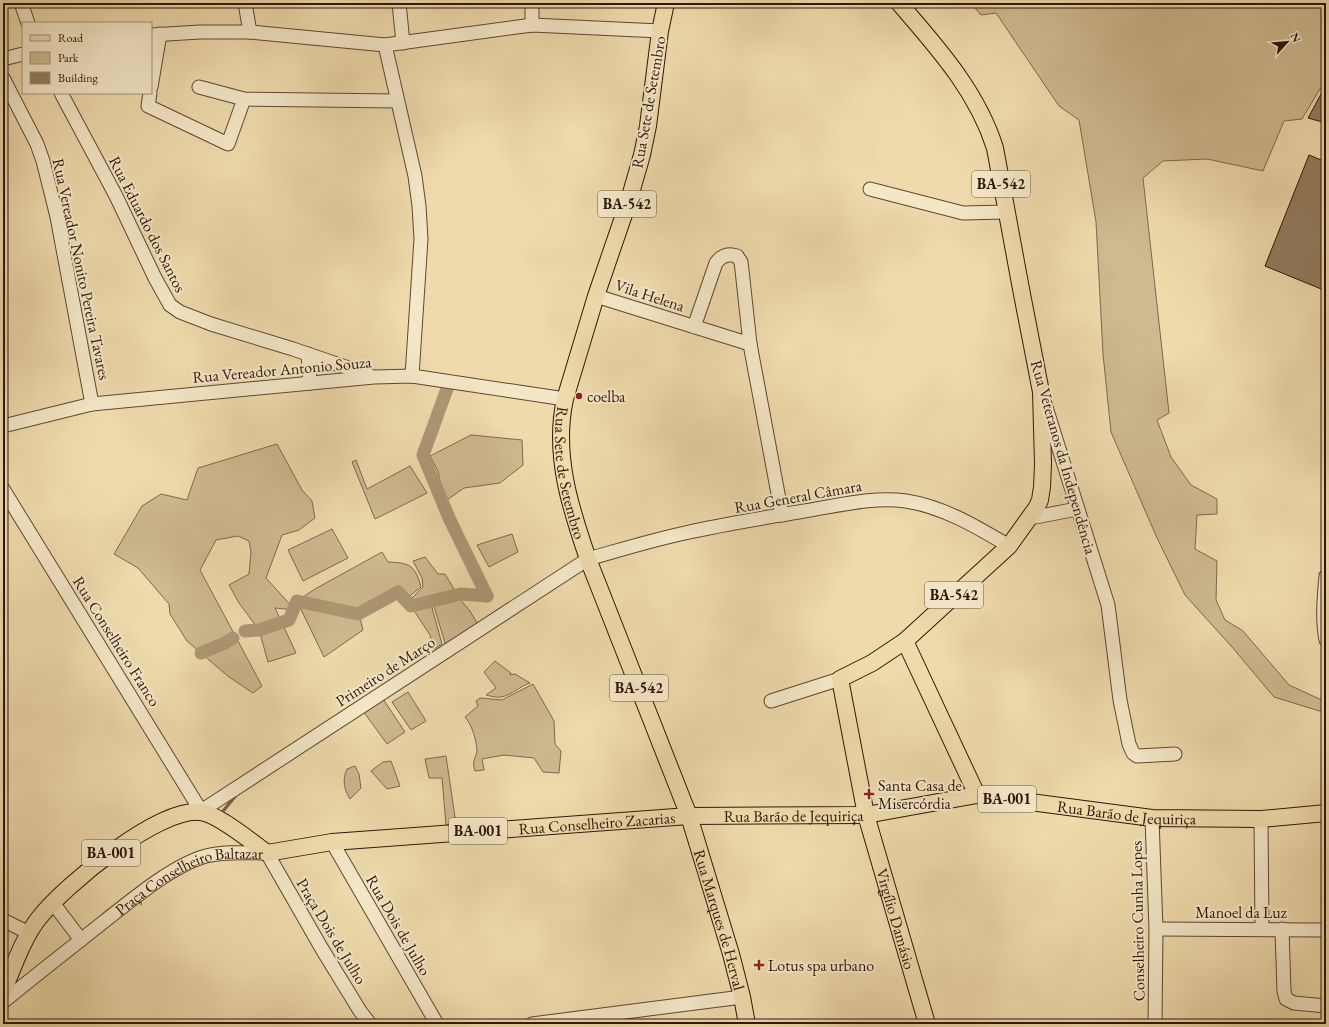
<svg xmlns="http://www.w3.org/2000/svg" width="1329" height="1027" font-family="'EB Garamond',serif">
  <rect width="100%" height="100%" fill="#eedaab"/>
  <filter id="stains"><feTurbulence type="fractalNoise" baseFrequency=".005" numOctaves="4"/><feColorMatrix values="0 0 0 0 .2 0 0 0 0 .09 0 0 0 0 .02 0 0 0 .5 -.17"/></filter>
  <radialGradient id="worn" r=".72"><stop offset=".6" stop-color="#630" stop-opacity="0"/><stop offset="1" stop-color="#630" stop-opacity=".3"/></radialGradient>
  <g fill="#ceb990" stroke="#7e684d">
    <polygon points="971,3 1326,3 1326,79 1302,119 1284,121 1263,171 1207,159 1163,161 1143,178 1169,413 1157,420 1171,457 1191,485 1217,499 1217,514 1197,515 1195,549 1217,561 1216,600 1225,620 1243,631 1289,685 1326,702 1326,713 1274,697 1232,647 1185,595 1157,538 1111,432 1103,354 1096,222 1079,120 1059,106 996,13 981,15"/>
    <polygon points="471,435 522,440 523,465 500,483 464,488 444,502 438,471 430,456"/>
    <polygon points="277,444 302,490 312,501 315,518 299,530 282,535 266,578 295,610 275,608 296,653 268,662 259,630 239,603 229,585 249,574 251,552 249,541 238,536 216,540 200,570 262,686 253,693 229,677 187,641 170,614 169,604 138,568 114,554 142,506 161,494 187,500 198,468"/>
    <polygon points="356,460 367,489 410,466 427,493 375,519 352,462"/>
    <polygon points="332,529 348,558 303,581 288,550"/>
    <polygon points="512,534 518,552 489,567 477,545"/>
    <path d="M382 552 388 562C410 563 415 565 421 587L402 602 397 592 385 596 359 614 363 630 324 657 297 601 315 589Z"/>
    <polygon points="425,557 438,574 445,574 457,594 435,601 418,600 410,605 406,604 423,587 422,578 413,561"/>
    <polygon points="458,597 470,611 480,628 452,646 445,643 434,606"/>
    <polygon points="423,601 431,604 442,644 434,649 430,635 411,606"/>
    <path d="M495 661 511 673 510 675 515 674 530 683C520 686 512 695 501 697 497 698 490 696 486 695L496 688 484 672Z"/>
    <path d="M533 684 554 721 555 744 561 751 559 773 543 772 534 758 504 755 482 759 484 770 475 771C471 759 477 758 477 750 476 739 472 725 465 717L478 706 476 701 480 698 502 700Z"/>
    <polygon points="408,692 426,721 411,730 392,702"/>
    <polygon points="383,699 405,732 387,744 363,711"/>
    <polygon points="446,756 456,824 446,825 442,778 429,778 425,759"/>
    <polygon points="391,761 400,786 387,789 371,771 383,762"/>
    <path d="M355 766 359 774 361 788 350 799C344 789 342 780 347 769Z"/>
  </g>
  <g fill="none" stroke-linecap="round" stroke-linejoin="round">
    <polyline stroke="#7b634a" stroke-width="3.5" points="224,810 237,794"/>
    <g stroke="#ad9774" stroke-width="13">
      <polyline points="448,386 423,455 449,518 487,596"/>
      <polyline points="245,631 259,630 289,620 297,601 358,614 398,592 411,606 461,594 487,596"/>
      <polyline points="201,653 225,643 233,638"/>
    </g>
  </g>
  <g fill="#927c5e" stroke="#2f160a">
    <polygon points="1326,85 1326,123 1308,118"/>
    <polygon points="1309,155 1326,162 1326,291 1265,266"/>
  </g>
  <g fill="none" stroke-linecap="round" stroke-linejoin="round">
    <g stroke="#5f4732" stroke-width="15">
      <g id="minor">
        <polyline points="21,3 28,23"/>
        <polyline points="245,3 250,32"/>
        <polyline points="399,3 403,43"/>
        <polyline points="532,25 532,3"/>
        <polyline points="151,35 200,32 250,32 385,45 532,25 660,31"/>
        <polyline points="385,45 415,176 419,206 421,239 412,376"/>
        <polyline points="3,59 23,54"/>
        <polyline points="3,78 37,144 43,161 57,217 92,404"/>
        <polyline points="151,87 160,34"/>
        <polyline points="199,87 244,99 397,101"/>
        <polyline points="61,93 116,196 155,278 170,305 180,312 211,324 293,349 369,375"/>
        <polyline points="150,93 148,106 228,144 244,99"/>
        <polyline points="870,189 963,213 1006,212"/>
        <path d="M596 296 750 344 742 270 741 262 737 256C728 253 721 256 716 263L694 327"/>
        <polyline points="750,344 782,515"/>
        <polyline points="308,354 310,383"/>
        <polyline points="1045,404 1108,605 1120,700 1129,744 1133,753 1137,756 1175,754"/>
        <polyline points="3,426 92,404 374,377 412,376 565,399"/>
        <path d="M3 489 201 811 588 559C620 550 652 540 685 533 724 524 764 518 804 511 837 506 873 496 906 501 944 507 977 527 1009 546"/>
        <polyline points="1030,518 1077,509"/>
        <path d="M1326 576C1324 598 1322 619 1326 640"/>
        <polyline points="771,701 840,679"/>
        <polyline points="1152,818 1156,929 1155,1024"/>
        <polyline points="1261,819 1262,929"/>
        <polyline points="332,842 437,1024"/>
        <polyline points="53,903 81,940"/>
        <polyline points="3,920 29,933"/>
        <polyline points="1156,929 1326,930"/>
        <polyline points="1282,929 1284,991 1286,999 1294,1003 1326,1006"/>
        <path id="s1" d="M3 1002C37 974 72 947 106 920 133 899 173 865 206 856 225 851 247 853 267 853L322 949 360 1011 370 1024"/>
        <polyline points="532,1024 742,997"/>
      </g>
    </g>
    <g stroke="#2f160a" stroke-width="18">
      <g id="major">
        <path id="s2" d="M666 3 660 31 648 126 642 155 629 200 596 296 565 399C553 454 570 507 588 559L689 816 731 954 742 997 747 1024"/>
        <path d="M899 3C937 47 977 91 995 148L1021 289 1041 392 1043 464 1042 487 1040 500 1037 507 1009 546 905 641 977 795"/>
        <path id="s3" d="M905 641 872 663 840 679 866 815 927 1024"/>
        <path id="s4" d="M3 992C13 968 23 938 39 918 65 885 158 808 200 812 217 813 253 843 267 853L332 842 689 816 866 815 977 795 1152 818 1261 819 1326 813"/>
      </g>
    </g>
    <use href="#minor" stroke="#f4e7c8" stroke-width="13"/>
    <use href="#major" stroke="#eedaab" stroke-width="16"/>
  </g>
  <g fill="#8f2418" stroke="#f4e7c8" stroke-width="1.5">
    <circle cx="579" cy="396" r="4"/>
    <path d="M867 788h4v4h4v4h-4v4h-4v-4h-4v-4h4z"/>
    <path d="M757 959h4v4h4v4h-4v4h-4v-4h-4v-4h4z"/>
  </g>
  <g text-anchor="middle" stroke-width="4" stroke-linejoin="round" paint-order="stroke">
    <g fill="#f4e7c8" stroke="#6a5543" stroke-width="1">
      <rect x="972" y="171" width="58" height="26" rx="3"/>
      <rect x="598" y="191" width="58" height="26" rx="3"/>
      <rect x="925" y="582" width="58" height="26" rx="3"/>
      <rect x="610" y="675" width="58" height="26" rx="3"/>
      <rect x="978" y="786" width="58" height="26" rx="3"/>
      <rect x="449" y="818" width="58" height="26" rx="3"/>
      <rect x="82" y="840" width="58" height="26" rx="3"/>
    </g>
    <g font-size="15" font-weight="bold" fill="#2f160a">
      <text x="1001" y="189">BA-542</text>
      <text x="627" y="209">BA-542</text>
      <text x="954" y="600">BA-542</text>
      <text x="639" y="693">BA-542</text>
      <text x="1007" y="804">BA-001</text>
      <text x="478" y="836">BA-001</text>
      <text x="111" y="858">BA-001</text>
    </g>
    <g font-size="16" fill="#2f160a" stroke="#f4e7c8">
      <text transform="translate(648 102) rotate(-80)" y="6">Rua Sete de Setembro</text>
      <text transform="translate(148 224) rotate(63)" y="6">Rua Eduardo dos Santos</text>
      <text transform="translate(82 269) rotate(78)" y="6">Rua Vereador Nonito Pereira Tavares</text>
      <text transform="translate(650 295) rotate(18)" y="6">Vila Helena</text>
      <text transform="translate(282 369) rotate(-5)" y="6">Rua Vereador Antonio Souza</text>
      <text transform="translate(1064 457) rotate(74)" y="6">Rua Veteranos da Independência</text>
      <text dy="6" stroke="none"><textPath href="#s2" startOffset="485">Rua Sete de Setembro</textPath></text>
      <text transform="translate(798 496) rotate(-10)" y="6">Rua General Câmara</text>
      <text transform="translate(117 641) rotate(58)" y="6">Rua Conselheiro Franco</text>
      <text transform="translate(385 671) rotate(-33)" y="6">Primeiro de Março</text>
      <text dy="6" stroke="none"><textPath href="#s4" startOffset="1223">Rua Barão de Jequiriça</textPath></text>
      <text dy="6" stroke="none"><textPath href="#s4" startOffset="887">Rua Barão de Jequiriça</textPath></text>
      <text dy="6" stroke="none"><textPath href="#s4" startOffset="690">Rua Conselheiro Zacarias</textPath></text>
      <text dy="6" stroke="none"><textPath href="#s1" startOffset="227">Praça Conselheiro Baltazar</textPath></text>
      <text x="1241" y="918">Manoel da Luz</text>
      <text dy="6" stroke="none"><textPath href="#s3" startOffset="322">Virgílio Damásio</textPath></text>
      <text dy="6" stroke="none"><textPath href="#s2" startOffset="958">Rua Marques de Herval</textPath></text>
      <text transform="translate(1137 921) rotate(-91)" y="6">Conselheiro Cunha Lopes</text>
      <text transform="translate(399 925) rotate(60)" y="6">Rua Dois de Julho</text>
      <text transform="translate(332 931) rotate(59)" y="6">Praça Dois de Julho</text>
    </g>
    <g font-size="16" fill="#2f160a" stroke="#f4e7c8" text-anchor="start">
      <text x="587" y="402">coelba</text>
      <text x="878" y="791">Santa Casa de<tspan x="878" dy="18">Misercórdia</tspan></text>
      <text x="768" y="971">Lotus spa urbano</text>
    </g>
  </g>
  <rect width="1329" height="1027" fill="none" stroke="#eedaab" stroke-width="16"/>
  <rect x="4" y="4" width="1321" height="1019" fill="none" stroke="#2f160a" stroke-width="2"/>
  <rect x="8" y="8" width="1313" height="1011" fill="none" stroke="#2f160a"/>
  <rect x="22" y="22" width="130" height="72" fill="#f4e7c8" stroke="#a5937c"/>
  <rect x="30" y="35" width="20" height="6" fill="#eedaab" stroke="#a5937c"/>
  <text x="58" y="42" font-size="12" fill="#2f160a">Road</text>
  <rect x="30" y="52" width="20" height="12" fill="#ceb990" stroke="#a5937c"/>
  <text x="58" y="62" font-size="12" fill="#2f160a">Park</text>
  <rect x="30" y="72" width="20" height="12" fill="#927c5e" stroke="#a5937c"/>
  <text x="58" y="82" font-size="12" fill="#2f160a">Building</text>
  <g transform="translate(1287 42) rotate(63)" stroke="#f4e7c8" stroke-width="3" paint-order="stroke">
  <path d="M0-3L7 15L0 10L-7 15Z" fill="#2f160a"/>
  <text y="-6" font-size="11" font-weight="bold" text-anchor="middle" fill="#2f160a">N</text>
  </g>
  <rect width="100%" height="100%" filter="url(#stains)"/>
  <rect width="100%" height="100%" fill="url(#worn)"/>
</svg>
